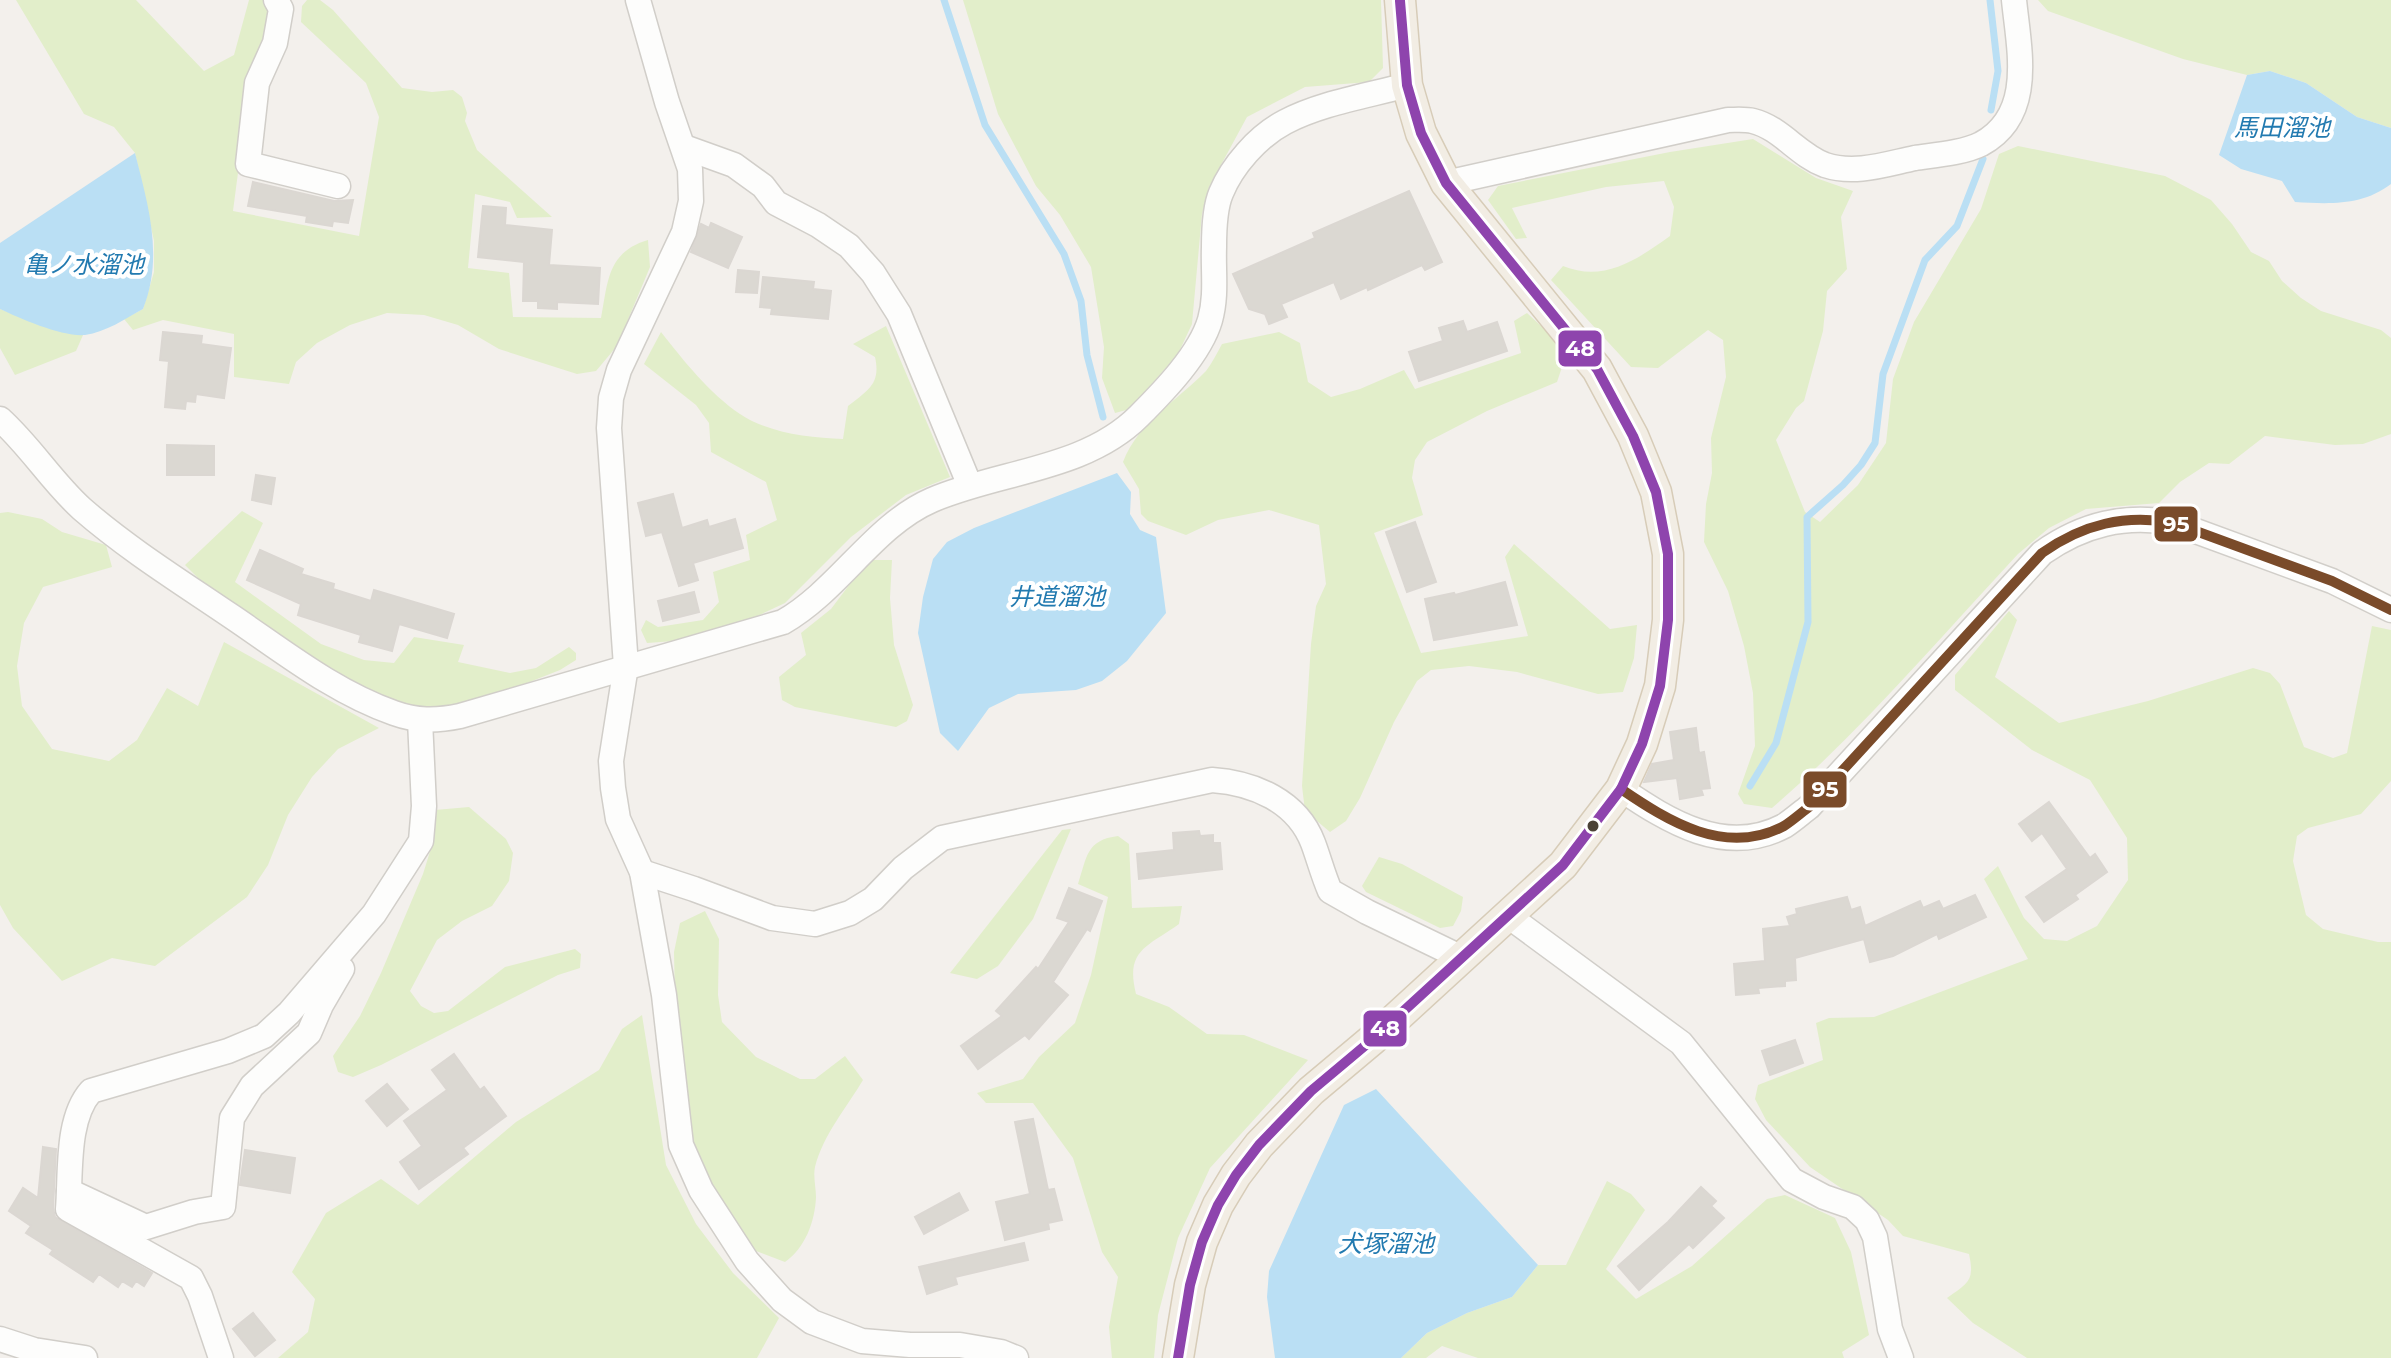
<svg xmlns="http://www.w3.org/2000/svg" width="2391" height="1358" font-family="Montserrat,'Noto Sans JP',sans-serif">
  <rect width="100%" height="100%" fill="#f3f0ec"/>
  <g fill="#e2eeca">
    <path d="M16 0H136L204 71 234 55 249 0H267L270 22 251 73 233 211 359 236 379 117 366 83 301 22 302 6 307 0H320L333 10 402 88 432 92 453 90 462 97 467 113 465 121 477 150 552 217 517 218 510 202 475 194 468 268 509 273 513 317 601 318C608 282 607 252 648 240L650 267 617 346 596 371 577 374 499 349 458 325 424 315 387 313 350 325 317 343 296 362 289 384 234 377V334L163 320 133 330 124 319 143 309 154 272V241L135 153 114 127 84 114Z"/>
    <polygon points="963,0 1381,0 1383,68 1369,82 1305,87 1247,117 1209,187 1202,214 1192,324 1178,354 1130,409 1115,413 1102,378 1104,347 1091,267 1060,215 1036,186 998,114"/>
    <polygon points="2038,0 2391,0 2391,128 2357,117 2306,83 2270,71 2247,75 2183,59 2048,11"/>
    <path d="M1753 139 1816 178 1853 191 1841 217 1847 269 1827 291 1823 331 1804 401 1796 408 1776 440 1805 512 1820 522 1858 485 1886 443 1893 379 1914 322 1981 209 1999 154 2018 146 2165 176 2211 200 2232 224 2251 252 2269 261 2282 281 2301 298 2321 311 2381 330 2391 338V434L2363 444 2335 445 2265 436 2229 464 2209 463 2180 482 2159 503 2086 509 2049 528 2018 554C1938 640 1861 731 1772 808L1744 804 1738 794 1755 746 1753 693 1744 646 1728 591 1704 542 1706 504 1712 473 1711 438 1726 377 1723 340 1708 330 1658 368 1631 367 1551 280 1563 266C1604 283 1638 259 1670 236L1674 207 1664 181 1606 187 1512 208 1527 238 1516 239 1488 200 1498 186 1670 152Z"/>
    <polygon points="0,309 41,325 83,335 76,351 15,375 0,348"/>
    <path d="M1527 313 1552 336 1565 358 1557 382 1487 411 1427 442 1415 460 1412 478 1423 515 1374 533 1421 653 1528 636 1505 557 1514 544 1610 629 1637 625 1634 658 1623 692 1598 694 1517 672 1469 666 1431 670 1417 681 1394 722 1360 798 1346 821 1330 832 1305 811 1302 786 1311 644 1316 606 1326 584 1319 525 1269 510 1218 520 1186 535 1148 521 1141 514 1139 489 1123 462C1139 421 1177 401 1206 371 1212 363 1217 353 1222 344L1279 332 1300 343 1308 382 1331 397 1360 389 1404 370 1415 389 1521 353 1514 321Z"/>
    <path d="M886 326 950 477 906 495 851 537 785 603 749 620 688 640 647 643 641 630 646 620 658 627 703 620 719 602 713 572 750 560 746 535 777 520 766 482 711 452 709 423 696 405 644 364 661 332C684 361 709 393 740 414 768 433 809 438 843 439L848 406C868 390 881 384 875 357L853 344Z"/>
    <polygon points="242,511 263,523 235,582 321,644 364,660 394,663 414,637 464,645 458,662 510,673 536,668 569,647 576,653 576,660 560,670 522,685 449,706 416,709 368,694 215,595 185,565"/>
    <polygon points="8,512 42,519 62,532 106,545 112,567 43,587 24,623 17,666 22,706 52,749 109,761 137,740 167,688 198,706 224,642 379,728 338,749 312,777 288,815 268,865 247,897 155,966 112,958 62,981 13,928 0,905 0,513"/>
    <polygon points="868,560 892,560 890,598 894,645 913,705 907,721 896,727 795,707 782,700 779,677 806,655 801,633 831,609"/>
    <path d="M2009 611 2017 620 1995 677 2059 723 2148 701 2253 668 2270 673 2280 684 2304 747 2333 758 2347 753 2372 626 2391 630V781L2361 814 2308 828 2297 836 2293 861 2306 915 2323 929 2378 942H2391V1358H2027L1973 1323 1947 1298C1968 1283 1975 1281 1969 1254L1903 1236 1888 1220 1810 1167 1766 1120 1755 1099 1758 1085 1823 1060 1816 1023 1829 1018 1874 1017 2028 959 1984 879 1998 866 2024 918 2044 939 2067 941 2097 926 2128 880 2127 838 2090 780 2032 750 1955 690V675Z"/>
    <polygon points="469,807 506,839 513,853 509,881 492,906 462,921 437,940 410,991 421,1006 434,1013 448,1011 505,967 575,949 581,954 580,968 558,975 381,1065 353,1077 338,1072 333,1056 360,1016 381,973 423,874 433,842 435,810"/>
    <polygon points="1071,829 1033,919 998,966 977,979 950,973 1062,830"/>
    <path d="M1118 836 1129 844 1132 908 1182 906 1179 924C1147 947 1125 950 1136 994L1169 1007 1207 1034 1244 1035 1308 1060 1210 1168 1178 1238 1158 1315 1154 1358H1112L1109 1327 1118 1277 1102 1252 1073 1158 1033 1103H986L977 1093 1023 1079 1039 1057 1075 1023 1091 975 1108 897 1078 884C1087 857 1086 840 1118 836Z"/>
    <polygon points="1379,857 1402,864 1463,897 1461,911 1453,926 1440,928 1366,892 1362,886"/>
    <path d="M705 911 719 939 718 995 722 1022 756 1057 800 1079H815L845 1056 863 1080C847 1107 823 1135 815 1167 813 1176 816 1188 816 1197 815 1222 805 1248 785 1262L756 1251 711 1187 689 1139 677 1103 674 952 680 923Z"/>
    <polygon points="642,1015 666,1165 696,1224 733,1273 779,1318 757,1358 278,1358 308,1332 315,1299 292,1272 326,1213 381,1179 418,1205 516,1122 599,1070 622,1029"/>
    <polygon points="1607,1181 1631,1194 1645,1210 1606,1269 1636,1299 1692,1266 1767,1199 1785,1195 1835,1218 1851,1252 1869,1335 1842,1352 1844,1358 1478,1358 1442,1346 1426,1358 1401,1358 1427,1333 1467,1313 1512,1297 1538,1265 1566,1265"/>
  </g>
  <g fill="#badff4">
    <path d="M2270 71 2306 83 2357 117 2391 128V184C2362 206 2330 204 2295 202L2282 181 2241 169 2219 155 2247 75Z"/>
    <path d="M135 153C148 205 164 256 143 309 125 319 106 332 85 335 63 337 21 319 0 309V243Z"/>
    <polygon points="1117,473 1131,492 1130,514 1140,530 1156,537 1166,613 1127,661 1102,681 1076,690 1018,694 989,708 958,751 940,733 918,633 923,597 933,559 947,542 974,528"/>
    <polygon points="1376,1089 1538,1265 1512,1297 1467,1313 1427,1333 1401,1358 1275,1358 1267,1297 1269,1271 1344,1105"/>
  </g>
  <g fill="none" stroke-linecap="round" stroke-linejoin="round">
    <g stroke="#badff4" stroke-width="7">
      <polyline points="944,0 985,125 1064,254 1081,301 1087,355 1103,417"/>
      <polyline points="1990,0 1998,71 1991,110"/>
      <polyline points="1750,786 1776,743 1808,622 1807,517 1843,485 1861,465 1875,443 1883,374 1925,260 1957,226 1983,159"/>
    </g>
  </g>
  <g fill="#dbd8d2" stroke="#dbd7d2" stroke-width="2">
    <polygon points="253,182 334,201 353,200 348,223 333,221 332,226 306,222 307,216 248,206"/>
    <polygon points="1409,191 1442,262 1425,270 1422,265 1368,290 1367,287 1341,299 1334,282 1281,304 1287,317 1269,324 1265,314 1249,309 1233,274 1315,238 1313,233"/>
    <polygon points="483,206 506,208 505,225 552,230 549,265 600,268 598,304 557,302 557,309 538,308 538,301 523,301 524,262 478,257"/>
    <polygon points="711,223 742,237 728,268 691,252 701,224 709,228"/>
    <polygon points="738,270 759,272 757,293 736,292"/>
    <polygon points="763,277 814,282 813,289 831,291 828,319 771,314 772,308 760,307"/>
    <polygon points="1463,321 1467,332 1497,322 1507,351 1419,381 1409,352 1443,341 1439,328"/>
    <polygon points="163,332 202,336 201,344 231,348 224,398 196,394 195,402 186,401 185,409 165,407 169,361 160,360"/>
    <polygon points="167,445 214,446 214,475 167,475"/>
    <polygon points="256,475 275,478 271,504 252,500"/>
    <polygon points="673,494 682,528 707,520 709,527 735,519 743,548 693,563 698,580 679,586 662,532 646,536 638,503"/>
    <polygon points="1415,522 1436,582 1407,592 1386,532"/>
    <polygon points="260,550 303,569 301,574 334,584 333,589 371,601 374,590 454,614 447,638 399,624 392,651 359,642 361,635 298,615 301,604 247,580"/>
    <polygon points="1505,582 1517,625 1434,640 1425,599 1454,593 1455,595"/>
    <polygon points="694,592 699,612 663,621 658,601"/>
    <polygon points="1696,728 1699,753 1704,752 1710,788 1701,789 1703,795 1680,799 1677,778 1644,782 1652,764 1674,760 1670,732"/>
    <polygon points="2049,802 2090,858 2095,854 2107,872 2075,895 2078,899 2044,922 2026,897 2067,869 2042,833 2032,841 2019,824"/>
    <polygon points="1199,831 1200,836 1213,835 1213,843 1220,843 1222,869 1139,879 1137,854 1174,850 1173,833"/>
    <polygon points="1069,888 1102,901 1090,931 1087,929 1053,982 1068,995 1029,1039 1025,1035 978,1069 961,1046 1002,1016 996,1011 1036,967 1038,969 1069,922 1057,918"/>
    <polygon points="1975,895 1986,917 1939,939 1937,934 1893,956 1870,962 1864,939 1795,958 1796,980 1785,981 1785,986 1758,988 1759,993 1736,995 1734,964 1765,961 1763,929 1790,926 1787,917 1797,914 1796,909 1847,897 1851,910 1860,907 1865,926 1920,901 1923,908 1939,901 1943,909"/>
    <polygon points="1795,1040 1803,1063 1770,1075 1762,1051"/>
    <polygon points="454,1054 480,1090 484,1087 506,1116 463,1148 468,1154 419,1189 400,1162 422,1146 404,1121 447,1090 432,1070"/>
    <polygon points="387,1084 408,1109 387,1126 366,1101"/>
    <polygon points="1033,1119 1048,1190 1054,1189 1062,1220 1048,1223 1049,1229 1005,1240 996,1202 1030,1194 1015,1122"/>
    <polygon points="43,1147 56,1149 53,1208 55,1217 152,1273 144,1286 136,1281 132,1287 122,1281 118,1287 99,1274 93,1282 50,1254 53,1250 26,1233 31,1226 9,1211 23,1188 38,1198"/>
    <polygon points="245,1150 295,1158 290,1193 240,1185"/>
    <polygon points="1701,1187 1716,1201 1711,1206 1724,1218 1693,1248 1689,1244 1639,1290 1618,1266 1668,1222"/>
    <polygon points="959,1193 968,1210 924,1234 915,1217"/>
    <polygon points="1024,1243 1028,1260 955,1277 957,1284 927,1294 919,1267"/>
    <polygon points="253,1313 275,1340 255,1356 233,1329"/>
  </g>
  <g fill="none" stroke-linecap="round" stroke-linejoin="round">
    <g stroke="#d1cec9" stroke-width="27">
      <g id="minor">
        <polyline points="276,0 281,9 275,43 257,83 248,164 338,186"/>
        <polyline points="638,0 667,102 690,169 691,201 684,232 619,370 611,398 609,428 626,666 611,761 613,788 618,819 642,872 664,995 681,1145 701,1190 747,1261 782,1300 812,1322 862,1341 910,1345 960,1345 1001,1352 1016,1358"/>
        <polyline points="684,147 734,165 763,186 776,203 818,225 849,246 873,273 899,314 970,486"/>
        <path d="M1446 183 1728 120C1736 120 1745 119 1753 121 1781 128 1798 155 1825 165 1855 175 1886 164 1915 158 1936 155 1963 153 1981 144 2035 115 2019 50 2014 0"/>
        <path d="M0 419C31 447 52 482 82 509 128 549 181 582 231 616 283 651 334 692 394 713 416 721 436 721 460 716L783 622C839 590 874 525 932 500 999 471 1085 470 1139 416 1164 391 1200 354 1210 320 1217 295 1213 272 1214 247 1214 232 1215 207 1221 193 1232 166 1258 136 1285 122 1321 103 1367 96 1407 85"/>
        <path d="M1621 789C1668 821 1725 857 1784 826 1792 821 1801 813 1809 807L2042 553C2083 524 2125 514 2174 523L2332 581 2391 610"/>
        <path d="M642 872 694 889 772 918 815 924 850 913 873 899 903 868 942 838 1212 780C1254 783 1297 801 1313 843 1319 859 1323 875 1330 891L1367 912 1460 957"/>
        <polyline points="1507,915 1681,1043 1792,1180 1824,1197 1853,1207 1867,1220 1875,1237 1890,1329 1901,1358"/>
        <polyline points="69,1191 146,1227 194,1212 223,1207 232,1118 252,1086 309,1033 321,1005 342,969"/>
        <polyline points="0,1339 34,1350 85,1358"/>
        <path d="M221 1358 200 1296 191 1278 68 1209C71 1173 66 1119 91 1091L228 1051 264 1036 289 1013 374 914 421 841 424 806 420 720"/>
      </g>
    </g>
    <g stroke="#d7ccb8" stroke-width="33">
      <polyline id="major" points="1178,1358 1190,1285 1202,1242 1218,1205 1236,1175 1259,1145 1311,1091 1373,1039 1563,865 1621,789 1642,744 1660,686 1668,620 1668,554 1656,492 1633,436 1597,369 1446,183 1421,133 1407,85 1400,0"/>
    </g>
    <use href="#minor" stroke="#fdfdfc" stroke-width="24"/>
    <use href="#major" stroke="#f2ede4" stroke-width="30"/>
    <g stroke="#fff" stroke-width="16">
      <path id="bus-1" d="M1621 789C1668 821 1725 857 1784 826 1792 821 1801 813 1809 807L2042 553C2083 524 2125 514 2174 523L2332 581 2391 610"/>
    </g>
    <g stroke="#fff" stroke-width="16">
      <polyline id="bus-2" points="1178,1358 1190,1285 1202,1242 1218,1205 1236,1175 1259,1145 1311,1091 1373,1039 1563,865 1621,789 1642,744 1660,686 1668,620 1668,554 1656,492 1633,436 1597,369 1446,183 1421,133 1407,85 1400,1"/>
    </g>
    <use href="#bus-1" stroke="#7a4b2a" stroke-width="10"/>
    <use href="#bus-2" stroke="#8e44ad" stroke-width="10"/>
  </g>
  <circle fill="#4b4236" stroke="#fff" stroke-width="3" cx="1593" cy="826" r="7"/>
  <g text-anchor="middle" stroke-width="8" stroke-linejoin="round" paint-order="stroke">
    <g font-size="24" font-style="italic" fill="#227ab0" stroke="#fff">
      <text x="2282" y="136">馬田溜池</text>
      <text x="84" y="273">亀ノ水溜池</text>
      <text x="1057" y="605">井道溜池</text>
      <text x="1386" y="1252">犬塚溜池</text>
    </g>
  </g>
  <g stroke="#fff" stroke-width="3">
    <rect x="1557" y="329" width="46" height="39" rx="8" fill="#8e44ad"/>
    <rect x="2153" y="505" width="46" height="38" rx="8" fill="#7a4b2a"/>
    <rect x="1802" y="770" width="46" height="39" rx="8" fill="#7a4b2a"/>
    <rect x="1362" y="1009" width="46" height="39" rx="8" fill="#8e44ad"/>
  </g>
  <g font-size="22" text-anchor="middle" font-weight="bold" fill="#fff">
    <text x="1580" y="356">48</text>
    <text x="2176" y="532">95</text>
    <text x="1825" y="797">95</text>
    <text x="1385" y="1036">48</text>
  </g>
</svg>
